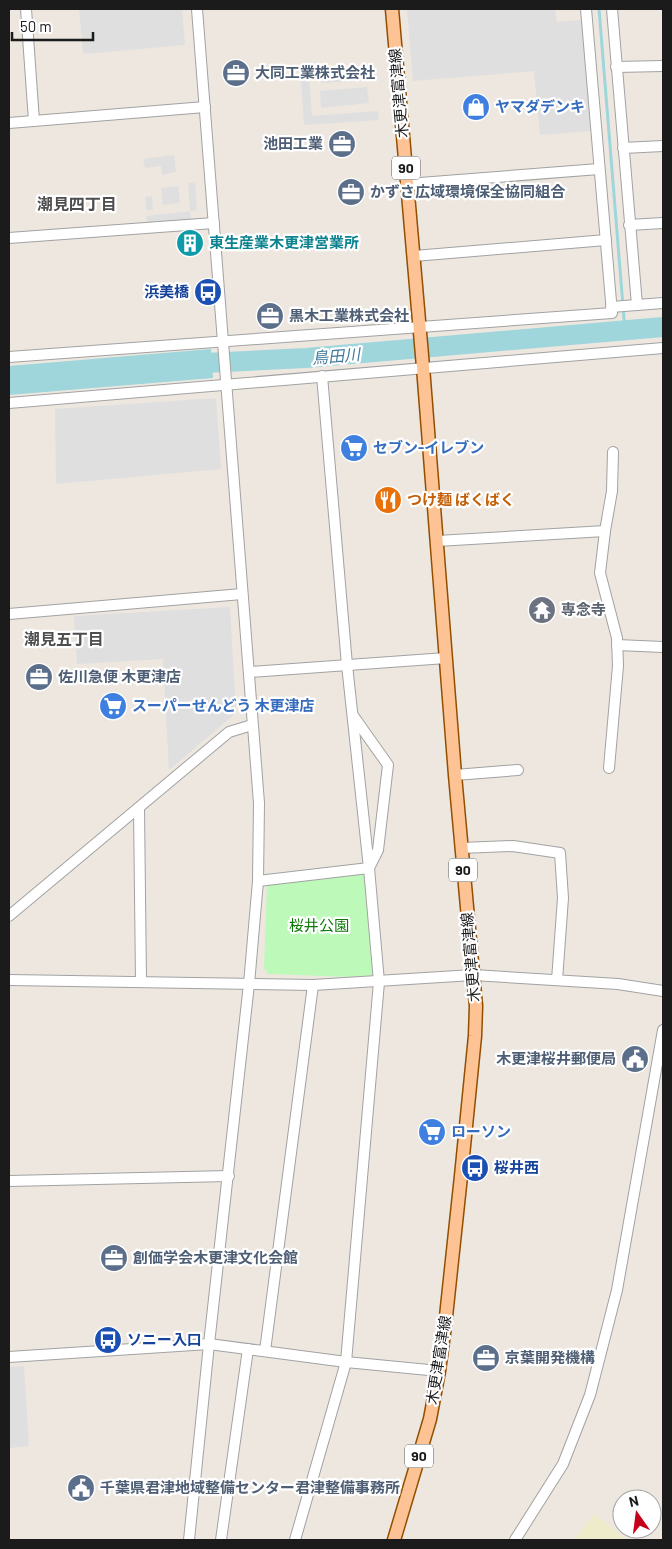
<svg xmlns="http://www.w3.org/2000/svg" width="672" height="1549" font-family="Barlow,'Noto Sans JP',sans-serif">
  <rect width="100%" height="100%" fill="#ede7e0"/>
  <polygon fill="#edebca" points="594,1514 617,1532 626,1540 574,1540"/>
  <polygon fill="#bdfaba" points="363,871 366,877 373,975 352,977 268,974 264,968 267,883"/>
  <g fill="#dfdfdf">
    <polygon points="79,9 182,9 185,45 83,54"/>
    <polygon points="407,9 555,9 557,22 582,20 591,131 540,135 534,71 413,81"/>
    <polygon points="308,65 312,116 378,111 379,120 304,125 300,66"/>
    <polygon points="363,71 364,80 322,83 322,75"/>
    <polygon points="367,87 369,103 321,108 320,91"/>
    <polygon points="174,155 176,172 162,175 161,166 145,168 143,159"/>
    <polygon points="195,182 197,210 190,211 191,220 147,224 146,216 190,211 188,183"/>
    <polygon points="178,186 180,203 163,205 161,188"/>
    <polygon points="152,196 153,210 146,210 145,197"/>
    <polygon points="216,398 221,469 56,484 55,409"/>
    <polygon points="230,607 236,713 169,770 163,659 77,664 74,616"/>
    <polygon points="24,1366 29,1446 9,1448 9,1367"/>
  </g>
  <polygon fill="#9fd6dc" points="211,349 213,378 9,395 9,366"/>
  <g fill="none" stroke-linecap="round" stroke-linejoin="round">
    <polyline stroke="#9fd6dc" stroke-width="3" points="599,9 625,331"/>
    <polyline stroke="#9fd6dc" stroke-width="20" points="184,364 306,358 663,327"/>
    <g stroke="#a2a2a2" stroke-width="12">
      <g id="minor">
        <polyline points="26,9 34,121"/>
        <polyline points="612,9 637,305 663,303"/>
        <polyline points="616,67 663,66"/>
        <polyline points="9,123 205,107"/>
        <polyline points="623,148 663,146"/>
        <polyline points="407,184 599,169"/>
        <polyline points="629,225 663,223"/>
        <polyline points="9,238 214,223"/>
        <polyline points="414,256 606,240"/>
        <polyline points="611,307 637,305"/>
        <polyline points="9,357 612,313 586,9"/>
        <polyline points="9,403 663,348"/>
        <polyline points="437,541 605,531"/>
        <polyline points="9,614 242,594"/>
        <polyline points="617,645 663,647"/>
        <polyline points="249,672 446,658"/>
        <polyline points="609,768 618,666 617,638 600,573 605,531 612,491 613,452"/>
        <polyline points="455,775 518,770"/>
        <polyline points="139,808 141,982"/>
        <polyline points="461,848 513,846 560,853 563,898 557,980"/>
        <polyline points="258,881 369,868 378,850 388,765 354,717"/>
        <polyline points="9,916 229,732 252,725"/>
        <polyline points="9,980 313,985 473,975 618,984 663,991"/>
        <polyline points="9,1181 229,1176"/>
        <polyline points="265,1351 313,985"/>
        <polyline points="9,1357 209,1344 346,1362 439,1371"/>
        <polyline points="189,1540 209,1344 249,984 258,881 259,803 197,9"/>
        <polyline points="221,1540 248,1349"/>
        <polyline points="295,1540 346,1362 379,982 369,868 347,665 322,376"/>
        <polyline points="515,1540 563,1464 590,1395 617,1290 663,1030"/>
      </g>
    </g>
    <g stroke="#924f00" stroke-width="15">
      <polyline id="major" points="392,9 423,367 455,775 476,1006 475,1036 461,1176 445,1326 439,1371 430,1419 394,1540"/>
    </g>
    <use href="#minor" stroke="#fff" stroke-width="10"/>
    <use href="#major" stroke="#fdc395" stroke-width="12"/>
  </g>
  <defs>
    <g id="office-disc" transform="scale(1.4375)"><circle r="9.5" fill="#5c6f8a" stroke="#fff"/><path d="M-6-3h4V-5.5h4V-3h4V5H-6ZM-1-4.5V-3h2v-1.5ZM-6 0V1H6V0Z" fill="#fff"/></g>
    <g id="shop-disc" transform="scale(1.4375)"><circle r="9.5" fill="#3f7fe0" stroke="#fff"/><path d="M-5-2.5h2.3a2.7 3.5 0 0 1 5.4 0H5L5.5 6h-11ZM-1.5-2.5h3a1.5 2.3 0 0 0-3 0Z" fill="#fff"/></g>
    <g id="building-disc" transform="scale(1.4375)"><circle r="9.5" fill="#0f9aa8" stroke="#fff"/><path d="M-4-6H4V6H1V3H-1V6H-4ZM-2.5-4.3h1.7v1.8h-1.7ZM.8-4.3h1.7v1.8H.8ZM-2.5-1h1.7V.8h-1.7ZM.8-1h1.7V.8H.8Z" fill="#fff"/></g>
    <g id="bus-disc" transform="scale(1.4375)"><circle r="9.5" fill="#1a4fb4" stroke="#fff"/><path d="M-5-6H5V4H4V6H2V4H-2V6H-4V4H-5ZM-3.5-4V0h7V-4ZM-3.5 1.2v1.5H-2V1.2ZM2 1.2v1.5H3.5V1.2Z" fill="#fff"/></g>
    <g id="supermarket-disc" transform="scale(1.4375)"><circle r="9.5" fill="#3f7fe0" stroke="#fff"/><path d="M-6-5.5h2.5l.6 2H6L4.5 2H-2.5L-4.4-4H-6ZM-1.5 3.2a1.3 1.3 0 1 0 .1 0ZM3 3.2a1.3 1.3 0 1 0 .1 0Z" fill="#fff"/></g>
    <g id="restaurant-disc" transform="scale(1.4375)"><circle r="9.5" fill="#e8710a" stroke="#fff"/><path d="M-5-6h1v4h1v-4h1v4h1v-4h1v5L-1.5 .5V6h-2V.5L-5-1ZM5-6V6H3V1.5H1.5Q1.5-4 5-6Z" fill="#fff"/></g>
    <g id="temple-disc" transform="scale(1.4375)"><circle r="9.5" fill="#6b7280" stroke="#fff"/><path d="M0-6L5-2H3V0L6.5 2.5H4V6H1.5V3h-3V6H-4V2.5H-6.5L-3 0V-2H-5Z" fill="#fff"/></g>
    <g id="civic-disc" transform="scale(1.4375)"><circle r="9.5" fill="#5c6f8a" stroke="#fff"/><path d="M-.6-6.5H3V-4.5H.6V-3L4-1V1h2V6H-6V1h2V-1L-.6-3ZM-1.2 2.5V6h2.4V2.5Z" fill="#fff"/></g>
  </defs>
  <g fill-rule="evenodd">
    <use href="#office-disc" x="236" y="73"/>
    <use href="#shop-disc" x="476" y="107"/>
    <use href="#office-disc" x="342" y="144"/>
    <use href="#office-disc" x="351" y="192"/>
    <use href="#building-disc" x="190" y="243"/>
    <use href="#bus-disc" x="208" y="292"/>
    <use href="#office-disc" x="270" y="316"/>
    <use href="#supermarket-disc" x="354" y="448"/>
    <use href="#restaurant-disc" x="388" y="500"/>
    <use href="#temple-disc" x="542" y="610"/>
    <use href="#office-disc" x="39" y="677"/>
    <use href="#supermarket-disc" x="113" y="706"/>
    <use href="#civic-disc" x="635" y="1059"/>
    <use href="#supermarket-disc" x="432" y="1132"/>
    <use href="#bus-disc" x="475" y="1168"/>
    <use href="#office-disc" x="114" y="1258"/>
    <use href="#bus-disc" x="108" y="1340"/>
    <use href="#office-disc" x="486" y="1358"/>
    <use href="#civic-disc" x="81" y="1488"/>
  </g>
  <g text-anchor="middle" stroke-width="4.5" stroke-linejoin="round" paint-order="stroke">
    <g fill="#fff" stroke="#5f5f5f" stroke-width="1">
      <rect x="392" y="156.5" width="28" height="23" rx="4"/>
      <rect x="449" y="858.5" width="28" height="23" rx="4"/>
      <rect x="405" y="1444.5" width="28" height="23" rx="4"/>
    </g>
    <g font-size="14" font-weight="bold" fill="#1b1b1b">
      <text x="406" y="173">90</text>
      <text x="463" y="875">90</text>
      <text x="419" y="1461">90</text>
    </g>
    <g font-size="15" font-weight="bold" fill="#4e5e75" stroke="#fff" text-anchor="start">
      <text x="255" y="78">大同工業株式会社</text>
      <text x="323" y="149" text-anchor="end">池田工業</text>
      <text x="370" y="197">かずさ広域環境保全協同組合</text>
      <text x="289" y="321">黒木工業株式会社</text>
      <text x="58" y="682">佐川急便 木更津店</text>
      <text x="616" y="1064" text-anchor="end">木更津桜井郵便局</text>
      <text x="133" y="1263">創価学会木更津文化会館</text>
      <text x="505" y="1363">京葉開発機構</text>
      <text x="100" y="1493">千葉県君津地域整備センター君津整備事務所</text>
    </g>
    <g font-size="15" fill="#1b1b1b" stroke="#fff">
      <text transform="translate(399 93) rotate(-95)" y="5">木更津富津線</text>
      <text transform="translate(471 957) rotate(-95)" y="5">木更津富津線</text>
      <text transform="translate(439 1360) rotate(-81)" y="5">木更津富津線</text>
    </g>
    <g font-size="15" font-weight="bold" fill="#366cbe" stroke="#fff" text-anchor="start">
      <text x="495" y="112">ヤマダデンキ</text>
      <text x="373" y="453">セブン-イレブン</text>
      <text x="132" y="711">スーパーせんどう 木更津店</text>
      <text x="451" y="1137">ローソン</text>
    </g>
    <g font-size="15" font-weight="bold" fill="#0d838f" stroke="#fff" text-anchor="start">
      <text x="209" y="248">東生産業木更津営業所</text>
    </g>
    <g font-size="15" font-weight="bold" fill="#164399" stroke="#fff" text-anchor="start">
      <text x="189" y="297" text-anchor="end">浜美橋</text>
      <text x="494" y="1173">桜井西</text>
      <text x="127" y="1345">ソニー入口</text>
    </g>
    <g font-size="15" font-weight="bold" fill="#c56008" stroke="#fff" text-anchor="start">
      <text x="407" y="505">つけ麺 ばくばく</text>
    </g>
    <g font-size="15" font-weight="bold" fill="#5b616d" stroke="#fff" text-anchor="start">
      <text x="561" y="615">専念寺</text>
    </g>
    <g font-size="15" fill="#0e7909" stroke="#fff">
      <text x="319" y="931">桜井公園</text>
    </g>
    <g font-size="16" font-weight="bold" fill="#4e4e4e" stroke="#fff">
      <text x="77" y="210">潮見四丁目</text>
      <text x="64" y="645">潮見五丁目</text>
    </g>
    <g font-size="16" font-style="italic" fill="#427a9c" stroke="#fff">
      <text transform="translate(336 356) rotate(-5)" y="6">鳥田川</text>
    </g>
  </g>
  <rect width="672" height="1549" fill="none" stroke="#1b1b1b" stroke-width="20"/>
  <g transform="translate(637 1514) rotate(346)"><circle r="24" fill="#ffffff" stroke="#a4a4a4"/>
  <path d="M0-4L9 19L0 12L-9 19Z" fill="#c6001a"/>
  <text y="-8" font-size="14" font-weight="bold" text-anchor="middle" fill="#1b1b1b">N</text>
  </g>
  <path d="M12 32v8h81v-8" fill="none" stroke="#1b1b1b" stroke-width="2.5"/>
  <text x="20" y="32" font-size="15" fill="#1b1b1b" stroke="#ffffff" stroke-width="4" paint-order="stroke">50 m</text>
</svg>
